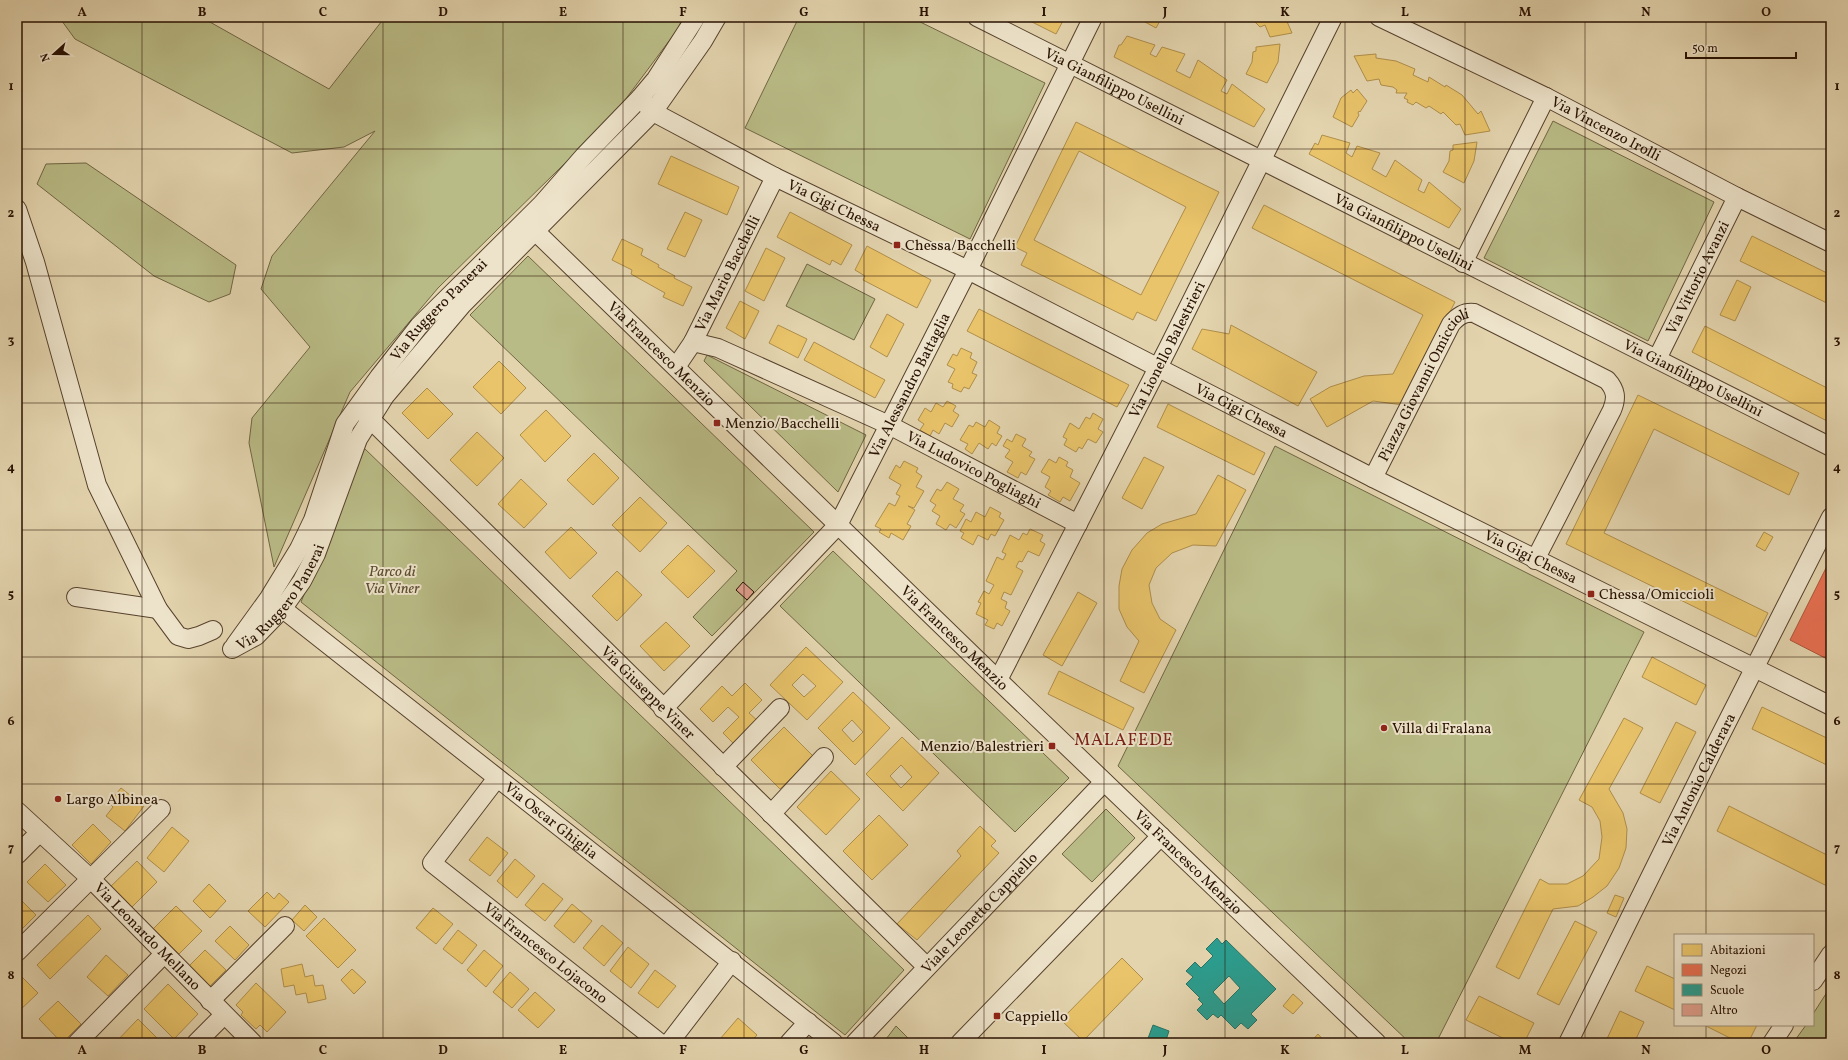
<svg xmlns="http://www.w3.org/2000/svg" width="1848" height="1060" font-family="Vollkorn,serif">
  <rect width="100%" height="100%" fill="#e3d4ae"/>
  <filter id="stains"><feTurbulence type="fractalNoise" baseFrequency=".005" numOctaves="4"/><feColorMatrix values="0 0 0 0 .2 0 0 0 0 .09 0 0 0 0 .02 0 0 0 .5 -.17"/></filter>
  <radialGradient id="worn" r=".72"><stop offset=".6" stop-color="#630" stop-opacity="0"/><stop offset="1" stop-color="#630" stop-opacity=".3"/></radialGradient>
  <g fill="#b9bb86" stroke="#706644">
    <polygon points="59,17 201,17 329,89 385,17 683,17 678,29 613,116 438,288 350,392 274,567 249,443 252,418 310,347 261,289 272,256 375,131 344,147 292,153 75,39"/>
    <polygon points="799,17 910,17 1045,83 970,239 745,128"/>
    <polygon points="1553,121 1714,202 1648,341 1484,258"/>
    <polygon points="86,163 236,265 230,294 209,302 154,276 37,184 46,164"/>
    <polygon points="528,256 814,532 712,636 693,617 737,571 470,315"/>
    <polygon points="807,264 875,299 854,340 786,306"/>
    <polygon points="707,355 866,435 838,492 704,361"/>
    <polygon points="1275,446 1644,632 1436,1043 1410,1043 1118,766"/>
    <polygon points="364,448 904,970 845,1035 301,602"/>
    <polygon points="833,551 1069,778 1015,832 780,606"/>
    <polygon points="1106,809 1135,838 1092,882 1062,854"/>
    <polygon points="1831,986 1831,1043 1793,1043 1806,1025 1813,1025 1813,1014"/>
    <polygon points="896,1026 913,1043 883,1043"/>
  </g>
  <g fill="#e9c46a" stroke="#af8e4b" fill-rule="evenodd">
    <polygon points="1022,17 1065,17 1056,34"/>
    <polygon points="1136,17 1162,17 1156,28"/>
    <polygon points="1250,17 1285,17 1292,33 1270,37 1265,25 1260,27"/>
    <polygon points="1127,36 1155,45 1150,54 1156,57 1162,47 1185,54 1176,71 1190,78 1198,60 1227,80 1221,91 1227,94 1232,84 1265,109 1254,127 1114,57 1119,45 1121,45"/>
    <polygon points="1280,44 1278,62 1267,83 1246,74 1252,62 1253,52 1256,51 1256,47"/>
    <polygon points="1376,54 1376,58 1396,61 1415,69 1413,75 1428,82 1429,77 1445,87 1446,85 1462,95 1478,114 1481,111 1490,131 1465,135 1460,124 1456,125 1443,112 1441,114 1429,106 1426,108 1416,102 1413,105 1407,102 1408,100 1404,98 1407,93 1396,93 1397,90 1393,87 1381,85 1379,79 1367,81 1354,56"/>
    <polygon points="1357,89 1367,101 1360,112 1359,111 1358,113 1359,115 1352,127 1333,117 1341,98 1351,90 1353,93"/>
    <path d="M1076 122 1219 192 1156 321 1137 312 1133 320 1021 265 1027 253 1015 247ZM1079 151 1186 207 1141 295 1034 240Z"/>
    <polygon points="1322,135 1350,143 1346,153 1352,157 1357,146 1380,153 1372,169 1386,177 1395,160 1422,180 1418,190 1424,193 1429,182 1461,209 1449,228 1309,154 1315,143 1318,145"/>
    <polygon points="1477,142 1474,161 1464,183 1443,172 1449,161 1450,151 1453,150 1453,145"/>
    <polygon points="671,156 739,187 727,215 658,184"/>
    <polygon points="1264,205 1455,302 1403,405 1373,401 1327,427 1310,399 1330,387 1364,376 1393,374 1423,315 1252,228"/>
    <polygon points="685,212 702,220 685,257 667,249"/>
    <polygon points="790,212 852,245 841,265 832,260 830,265 777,237"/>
    <polygon points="1752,236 1831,275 1831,305 1740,261"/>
    <polygon points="622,239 643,249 641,255 659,265 658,267 675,276 674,278 692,287 683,306 663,297 665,293 631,274 632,270 612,260"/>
    <polygon points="867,246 931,280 917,308 863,280 865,276 855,270"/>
    <polygon points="766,248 785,258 764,301 745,291"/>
    <polygon points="1737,280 1751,287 1735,321 1720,315"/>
    <polygon points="740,301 759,311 745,339 726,328"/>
    <polygon points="979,309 1129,385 1117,407 967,331"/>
    <polygon points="887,314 904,324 887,357 870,347"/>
    <polygon points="778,325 807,339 798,358 769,343"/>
    <polygon points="1231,325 1317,372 1298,406 1192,349 1202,329 1229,334"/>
    <polygon points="1705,326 1831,390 1831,423 1692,352"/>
    <polygon points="814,342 885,380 875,398 804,360"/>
    <polygon points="961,348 972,353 970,358 977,362 972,373 977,375 969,389 964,387 961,392 952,388 953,384 948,382 955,369 947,365 953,354 957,356"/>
    <polygon points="499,361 526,388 501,414 473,387"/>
    <polygon points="427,388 453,414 428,439 402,413"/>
    <polygon points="1638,395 1799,473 1789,495 1654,429 1604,533 1768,613 1756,637 1566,544"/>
    <polygon points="947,401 956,406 953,411 959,415 952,427 945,423 939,434 933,430 930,436 920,430 924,424 918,420 925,408 931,412 936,403 943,407"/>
    <polygon points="1168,404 1265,453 1254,475 1157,427"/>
    <polygon points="546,410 571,436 545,462 520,435"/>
    <polygon points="1093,413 1103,419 1098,429 1103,432 1096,443 1088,439 1082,449 1079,447 1076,452 1064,445 1067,439 1063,437 1070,423 1079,429 1086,417 1090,419"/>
    <polygon points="989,420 1000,427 997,433 1002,436 996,446 992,443 988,449 979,443 972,454 965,449 968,444 960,440 969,425 973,427 976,422 985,427"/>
    <polygon points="477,432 504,458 477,486 450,460"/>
    <polygon points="1016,434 1026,439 1022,446 1032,452 1029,456 1035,459 1026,475 1021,472 1018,478 1007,472 1013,462 1005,457 1010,450 1003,446 1007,439 1012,442"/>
    <polygon points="594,453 619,478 593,505 567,480"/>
    <polygon points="1059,457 1068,462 1066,466 1073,470 1070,477 1080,483 1070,501 1063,497 1060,502 1048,495 1051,491 1045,487 1050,477 1041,472 1049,459 1056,463"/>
    <polygon points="1144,457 1164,467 1142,509 1122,498"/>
    <polygon points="904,461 918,468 916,472 922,476 916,487 924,491 914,508 908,506 915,510 907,524 911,526 903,540 891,533 889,538 879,532 881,529 875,526 889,503 895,506 900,496 896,494 901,485 889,478 896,465 900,468"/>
    <polygon points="1218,475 1246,490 1216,546 1193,545 1172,553 1156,568 1149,585 1152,603 1160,619 1176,630 1144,693 1120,681 1139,641 1127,627 1119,609 1119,586 1122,569 1132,550 1147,533 1162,524 1196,514"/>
    <polygon points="521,479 547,504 524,528 498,504"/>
    <polygon points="947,482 959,489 953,499 964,505 960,511 965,514 956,528 950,524 946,530 936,524 940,516 932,511 936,505 930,501 937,489 941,491"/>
    <polygon points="640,497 667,523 640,552 612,525"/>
    <polygon points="990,507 1001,513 999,517 1004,520 995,536 991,534 988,540 978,535 973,545 961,538 964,533 960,531 966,519 971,522 976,512 985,517"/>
    <polygon points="571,527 597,553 570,579 545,552"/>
    <polygon points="1030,529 1043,535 1040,541 1045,544 1039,556 1028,551 1022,562 1019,561 1016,567 1023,571 1011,595 1004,592 1001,599 1007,602 1005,608 1010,611 1002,626 997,623 994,629 985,625 988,620 976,614 981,603 978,602 984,591 989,594 994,585 986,581 997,557 1003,560 1006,554 1002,552 1010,535 1019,540 1023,533 1027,535"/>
    <polygon points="1764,532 1773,537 1765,551 1756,546"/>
    <polygon points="688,545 715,571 688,598 661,572"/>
    <polygon points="617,571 642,595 617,621 592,596"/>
    <polygon points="1078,592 1097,603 1062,666 1043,655"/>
    <polygon points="666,622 690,646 664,671 640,646"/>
    <path d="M806 647 843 682 807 720 770 685ZM803 674 816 686 804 697 792 685Z"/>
    <polygon points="1652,657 1706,685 1696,705 1642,677"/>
    <polygon points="1059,671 1134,708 1123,730 1048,694"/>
    <polygon points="745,683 762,700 749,713 759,722 736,746 723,733 739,717 728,707 713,722 700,709 722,686 732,696"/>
    <path d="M853 692 890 728 855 765 818 728ZM852 720 863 732 853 742 842 730Z"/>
    <polygon points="1762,707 1831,740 1831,767 1752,729"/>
    <polygon points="1624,718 1643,728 1609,789 1623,813 1627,829 1626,848 1619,868 1607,886 1593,897 1578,906 1553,909 1519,979 1496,967 1540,879 1549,884 1567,884 1583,876 1599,859 1602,837 1600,821 1592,807 1579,800"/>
    <polygon points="1676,722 1696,732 1660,803 1640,793"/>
    <polygon points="784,727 813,756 780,789 751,760"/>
    <path d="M902 737 939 773 903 811 866 774ZM901 765 912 777 901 788 890 776Z"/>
    <polygon points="831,771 860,799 826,835 797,807"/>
    <polygon points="121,788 144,806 125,831 106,816 113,807 109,803"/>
    <polygon points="1729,806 1831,857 1831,882 1829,887 1717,831"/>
    <polygon points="879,815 908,845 872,880 843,851"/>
    <polygon points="93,824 111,842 91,864 72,845"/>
    <polygon points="980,826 996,841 991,846 999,853 917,940 897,924 961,856 957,851"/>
    <polygon points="172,827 189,841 164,872 147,858"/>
    <polygon points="487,837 508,853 490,876 469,860"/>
    <polygon points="515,859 535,876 517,898 497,881"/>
    <polygon points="137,861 157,882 128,911 107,890"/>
    <polygon points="45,864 66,885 48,902 27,882"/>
    <polygon points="543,883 563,899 545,921 525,905"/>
    <polygon points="209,884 226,901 210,918 193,901"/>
    <polygon points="267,892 274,899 279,893 289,902 265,927 248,911"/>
    <polygon points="1615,895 1624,898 1616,917 1607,913"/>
    <polygon points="17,896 36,915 17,934"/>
    <polygon points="572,904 592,921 574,943 554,926"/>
    <polygon points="305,905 317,917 304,931 292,920"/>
    <polygon points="176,906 202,931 179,954 153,929"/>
    <polygon points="433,908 453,924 436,944 416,928"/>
    <polygon points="88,915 101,929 50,979 37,965"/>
    <polygon points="324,918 356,950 338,968 306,936"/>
    <polygon points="1575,921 1597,932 1559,1005 1537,994"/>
    <polygon points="602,925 623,943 604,966 583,948"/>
    <polygon points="230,926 249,945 235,960 215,941"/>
    <polygon points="458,930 477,945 462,964 443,949"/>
    <polygon points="628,947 649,964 631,988 610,971"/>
    <polygon points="205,950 226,970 209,987 188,967"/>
    <polygon points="484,950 503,966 486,987 467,970"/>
    <polygon points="106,955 128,975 108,996 87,977"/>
    <polygon points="1122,958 1143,979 1083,1041 1061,1020"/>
    <polygon points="302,964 305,977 313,975 315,986 323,985 326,999 308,1003 306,993 296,995 294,985 284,987 281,969"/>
    <polygon points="1647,966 1675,979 1675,1010 1635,991"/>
    <polygon points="352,969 366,982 354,994 341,980"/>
    <polygon points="655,970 676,986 658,1008 638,993"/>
    <polygon points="510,972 529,989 512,1008 493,992"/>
    <polygon points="21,976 38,993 18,1012 17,980"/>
    <polygon points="256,983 286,1012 267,1032 260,1025 256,1029 241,1015 243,1012 236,1005"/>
    <polygon points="168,984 198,1014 174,1039 144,1009"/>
    <polygon points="535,992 555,1010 538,1028 518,1010"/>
    <polygon points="1293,994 1303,1003 1293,1014 1283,1006"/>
    <polygon points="1479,996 1534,1023 1524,1043 1513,1043 1466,1020"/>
    <polygon points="58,1001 81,1024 62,1043 39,1019"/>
    <polygon points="1620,1011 1644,1022 1634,1043 1605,1043"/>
    <polygon points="738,1018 757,1035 750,1043 724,1043 720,1039"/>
    <polygon points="138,1019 162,1043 115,1043"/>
    <polygon points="1704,1025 1757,1025 1748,1043 1740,1043"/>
    <polygon points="1318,1034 1324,1041 1327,1039 1331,1043 1310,1043"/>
  </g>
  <polygon fill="#e76f51" stroke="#ae5339" points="1831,558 1831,661 1790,640"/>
  <g fill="#2a9d8f" stroke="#297365" fill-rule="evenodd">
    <path d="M1217 938 1222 944 1226 940 1276 989 1251 1014 1257 1020 1248 1029 1241 1023 1235 1029 1221 1015 1218 1018 1213 1014 1207 1020 1197 1010 1203 1004 1198 999 1200 998 1186 984 1193 977 1186 971 1195 962 1201 968 1213 956 1206 949ZM1229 976 1240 988 1224 1004 1213 992Z"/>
    <polygon points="1153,1025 1169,1031 1165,1043 1147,1041"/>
  </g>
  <polygon fill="#df9f8d" stroke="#281102" points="743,582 754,592 747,600 736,590"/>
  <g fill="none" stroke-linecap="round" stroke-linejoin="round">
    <g stroke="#57422d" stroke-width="20">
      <g id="minor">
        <path id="s1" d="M977 17 1831 447"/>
        <path id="s2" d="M1379 17 1546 97 1737 197 1831 243"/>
        <path id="s3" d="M640 98 653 112 775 177 968 270 1373 478 1831 706"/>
        <polyline points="17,209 35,262 97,485 158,609 178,636 188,639 199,636 213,630"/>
        <path id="s4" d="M527 220 535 231 998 680 1377 1043"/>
        <polyline points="1463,263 1546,97"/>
        <path id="s5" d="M693 342 718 348 889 425 1078 524"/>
        <path id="s6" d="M1657 359 1737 197"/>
        <path id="s7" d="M676 367 693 342 775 177"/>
        <path id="s8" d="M358 407 926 966"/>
        <path id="s9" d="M1373 478 1451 324C1458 316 1464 312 1474 313L1607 380C1616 390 1617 398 1612 410L1535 560"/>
        <polyline points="76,597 158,609"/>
        <path id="s10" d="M274 602 834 1043"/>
        <path id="s11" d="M235 645 269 598 299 549 313 520 345 424 379 377 419 326 542 204 584 156 640 98 656 79 696 17"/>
        <path id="s12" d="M232 649 256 636 283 608 302 581 316 554 358 439 385 396 462 305 653 112 703 41 717 17"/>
        <path id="s13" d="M998 680 1168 348 1333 17"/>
        <path id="s14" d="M663 709 838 525 968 270 1093 17"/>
        <polyline points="723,767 780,708"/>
        <path id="s15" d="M497 778 432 863 660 1043"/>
        <path id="s16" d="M17 811 91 879 253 1043"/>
        <polyline points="771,814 824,757"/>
        <polyline points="17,855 40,832"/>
        <polyline points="17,952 161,809"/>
        <polyline points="1813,981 1831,954"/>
        <polyline points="210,1001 285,926"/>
        <polyline points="77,1043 164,954"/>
        <polyline points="196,1043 224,1015"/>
        <polyline points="669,1043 732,961"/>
        <polyline points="789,1043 808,1022"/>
        <path id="s17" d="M855 1043 1104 782"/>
        <polyline points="960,1043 1161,836"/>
        <path id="s18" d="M1568 1043 1718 740 1831 517"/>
        <polyline points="1772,1043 1784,1025"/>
      </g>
    </g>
    <use href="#minor" stroke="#ede3ca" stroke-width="18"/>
  </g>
  <path fill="none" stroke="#281102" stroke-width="1" stroke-opacity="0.55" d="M142 17V1043M263 17V1043M383 17V1043M503 17V1043M623 17V1043M744 17V1043M864 17V1043M984 17V1043M1104 17V1043M1225 17V1043M1345 17V1043M1465 17V1043M1585 17V1043M1706 17V935M17 149H1831M17 276H1831M17 403H1831M17 530H1831M17 657H1831M17 784H1831M17 911H1831M1706 1025V1043"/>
  <g fill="#8f2418" stroke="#ede3ca" stroke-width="1.5">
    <rect x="893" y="241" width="8" height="8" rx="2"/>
    <rect x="713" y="419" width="8" height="8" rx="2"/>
    <rect x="1587" y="590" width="8" height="8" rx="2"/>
    <circle cx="1384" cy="728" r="4"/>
    <rect x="1048" y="742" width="8" height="8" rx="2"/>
    <circle cx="58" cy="799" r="4"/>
    <rect x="993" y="1012" width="8" height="8" rx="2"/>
  </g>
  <g text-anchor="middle" stroke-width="4" stroke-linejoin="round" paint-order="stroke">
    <g font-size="15" fill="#281102" stroke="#ede3ca">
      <text dy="5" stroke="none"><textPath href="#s1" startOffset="154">Via Gianfilippo Usellini</textPath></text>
      <text dy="5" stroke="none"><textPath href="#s2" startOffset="253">Via Vincenzo Irolli</textPath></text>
      <text dy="5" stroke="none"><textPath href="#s3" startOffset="223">Via Gigi Chessa</textPath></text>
      <text dy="5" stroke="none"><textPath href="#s1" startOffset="478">Via Gianfilippo Usellini</textPath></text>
      <text dy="5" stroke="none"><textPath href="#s7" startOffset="107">Via Mario Bacchelli</textPath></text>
      <text dy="5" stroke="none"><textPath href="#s6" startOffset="91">Via Vittorio Avanzi</textPath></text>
      <text dy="5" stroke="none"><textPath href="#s11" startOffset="397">Via Ruggero Panerai</textPath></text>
      <text dy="5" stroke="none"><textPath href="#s13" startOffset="371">Via Lionello Balestrieri</textPath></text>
      <text dy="5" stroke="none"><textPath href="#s4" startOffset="190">Via Francesco Menzio</textPath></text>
      <text dy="5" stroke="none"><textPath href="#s1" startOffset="802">Via Gianfilippo Usellini</textPath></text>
      <text dy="5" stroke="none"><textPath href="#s14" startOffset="411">Via Alessandro Battaglia</textPath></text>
      <text dy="5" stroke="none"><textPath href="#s9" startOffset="107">Piazza Giovanni Omiccioli</textPath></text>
      <text dy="5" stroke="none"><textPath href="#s3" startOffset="679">Via Gigi Chessa</textPath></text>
      <text dy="5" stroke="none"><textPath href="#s5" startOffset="309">Via Ludovico Pogliaghi</textPath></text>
      <text dy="5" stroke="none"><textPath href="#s3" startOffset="1003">Via Gigi Chessa</textPath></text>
      <text dy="5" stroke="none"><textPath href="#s12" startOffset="73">Via Ruggero Panerai</textPath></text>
      <text dy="5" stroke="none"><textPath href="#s4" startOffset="598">Via Francesco Menzio</textPath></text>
      <text dy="5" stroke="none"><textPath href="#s8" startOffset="407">Via Giuseppe Viner</textPath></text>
      <text dy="5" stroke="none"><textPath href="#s18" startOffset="294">Via Antonio Calderara</textPath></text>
      <text dy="5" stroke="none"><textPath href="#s10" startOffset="353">Via Oscar Ghiglia</textPath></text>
      <text dy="5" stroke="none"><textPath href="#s4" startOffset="922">Via Francesco Menzio</textPath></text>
      <text dy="5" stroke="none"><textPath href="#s17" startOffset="180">Viale Leonetto Cappiello</textPath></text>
      <text dy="5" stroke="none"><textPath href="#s16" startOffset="181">Via Leonardo Mellano</textPath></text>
      <text dy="5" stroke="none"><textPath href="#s15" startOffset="252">Via Francesco Lojacono</textPath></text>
    </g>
    <g font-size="15" fill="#281102" stroke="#ede3ca" text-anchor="start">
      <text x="905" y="250">Chessa/Bacchelli</text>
      <text x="725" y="428">Menzio/Bacchelli</text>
      <text x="1599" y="599">Chessa/Omiccioli</text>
      <text x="1392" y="733">Villa di Fralana</text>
      <text x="1044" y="751" text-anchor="end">Menzio/Balestrieri</text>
      <text x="66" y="804">Largo Albinea</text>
      <text x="1005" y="1021">Cappiello</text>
    </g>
    <g font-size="15" font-style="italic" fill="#5b4c30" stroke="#ede3ca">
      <text x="392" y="576">Parco di<tspan x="392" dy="17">Via Viner</tspan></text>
    </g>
    <g font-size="17" letter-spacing="1" fill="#7a1f14" stroke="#ede3ca">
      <text x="1124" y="745">MALAFEDE</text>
    </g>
  </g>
  <rect width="1848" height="1060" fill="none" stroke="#e3d4ae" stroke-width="44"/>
  <rect x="1674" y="934" width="140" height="92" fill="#ede3ca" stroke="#9e8f7a"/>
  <rect x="1682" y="944" width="20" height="12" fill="#e9c46a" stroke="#9e8f7a"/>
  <text x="1710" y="954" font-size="12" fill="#281102">Abitazioni</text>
  <rect x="1682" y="964" width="20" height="12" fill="#e76f51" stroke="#9e8f7a"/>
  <text x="1710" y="974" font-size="12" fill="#281102">Negozi</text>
  <rect x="1682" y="984" width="20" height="12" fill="#2a9d8f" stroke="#9e8f7a"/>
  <text x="1710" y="994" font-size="12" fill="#281102">Scuole</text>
  <rect x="1682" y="1004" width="20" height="12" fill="#df9f8d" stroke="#9e8f7a"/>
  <text x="1710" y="1014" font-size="12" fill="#281102">Altro</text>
  <g transform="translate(54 54) rotate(249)" stroke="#ede3ca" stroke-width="3" paint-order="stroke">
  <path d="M0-3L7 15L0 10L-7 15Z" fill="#281102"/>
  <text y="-6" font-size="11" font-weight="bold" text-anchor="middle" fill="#281102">N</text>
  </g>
  <path d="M1686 52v6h110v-6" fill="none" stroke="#281102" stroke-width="2"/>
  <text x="1692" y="52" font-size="12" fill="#281102" stroke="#ede3ca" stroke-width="3" paint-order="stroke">50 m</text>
  <rect x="22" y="22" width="1804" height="1016" fill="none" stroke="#281102" stroke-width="1.5"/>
  <g font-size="13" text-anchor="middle" font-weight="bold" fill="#281102">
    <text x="82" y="16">A</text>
    <text x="202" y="16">B</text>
    <text x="323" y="16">C</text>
    <text x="443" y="16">D</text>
    <text x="563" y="16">E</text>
    <text x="683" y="16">F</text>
    <text x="804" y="16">G</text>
    <text x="924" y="16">H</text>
    <text x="1044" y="16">I</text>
    <text x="1165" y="16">J</text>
    <text x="1285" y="16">K</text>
    <text x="1405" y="16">L</text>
    <text x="1525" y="16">M</text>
    <text x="1646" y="16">N</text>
    <text x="1766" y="16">O</text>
    <text x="11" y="90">1</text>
    <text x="1837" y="90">1</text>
    <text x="11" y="217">2</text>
    <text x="1837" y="217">2</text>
    <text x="11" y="344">3</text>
    <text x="1837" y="344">3</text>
    <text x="11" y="471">4</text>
    <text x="1837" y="471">4</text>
    <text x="11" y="598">5</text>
    <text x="1837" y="598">5</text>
    <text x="11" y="725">6</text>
    <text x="1837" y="725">6</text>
    <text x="11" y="852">7</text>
    <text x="1837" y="852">7</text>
    <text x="11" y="979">8</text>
    <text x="1837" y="979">8</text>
    <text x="82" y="1054">A</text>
    <text x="202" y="1054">B</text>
    <text x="323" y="1054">C</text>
    <text x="443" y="1054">D</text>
    <text x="563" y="1054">E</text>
    <text x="683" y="1054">F</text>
    <text x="804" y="1054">G</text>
    <text x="924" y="1054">H</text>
    <text x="1044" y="1054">I</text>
    <text x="1165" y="1054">J</text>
    <text x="1285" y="1054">K</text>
    <text x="1405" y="1054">L</text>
    <text x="1525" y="1054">M</text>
    <text x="1646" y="1054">N</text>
    <text x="1766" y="1054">O</text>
  </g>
  <rect width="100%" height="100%" filter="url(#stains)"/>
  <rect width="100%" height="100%" fill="url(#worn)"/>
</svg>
